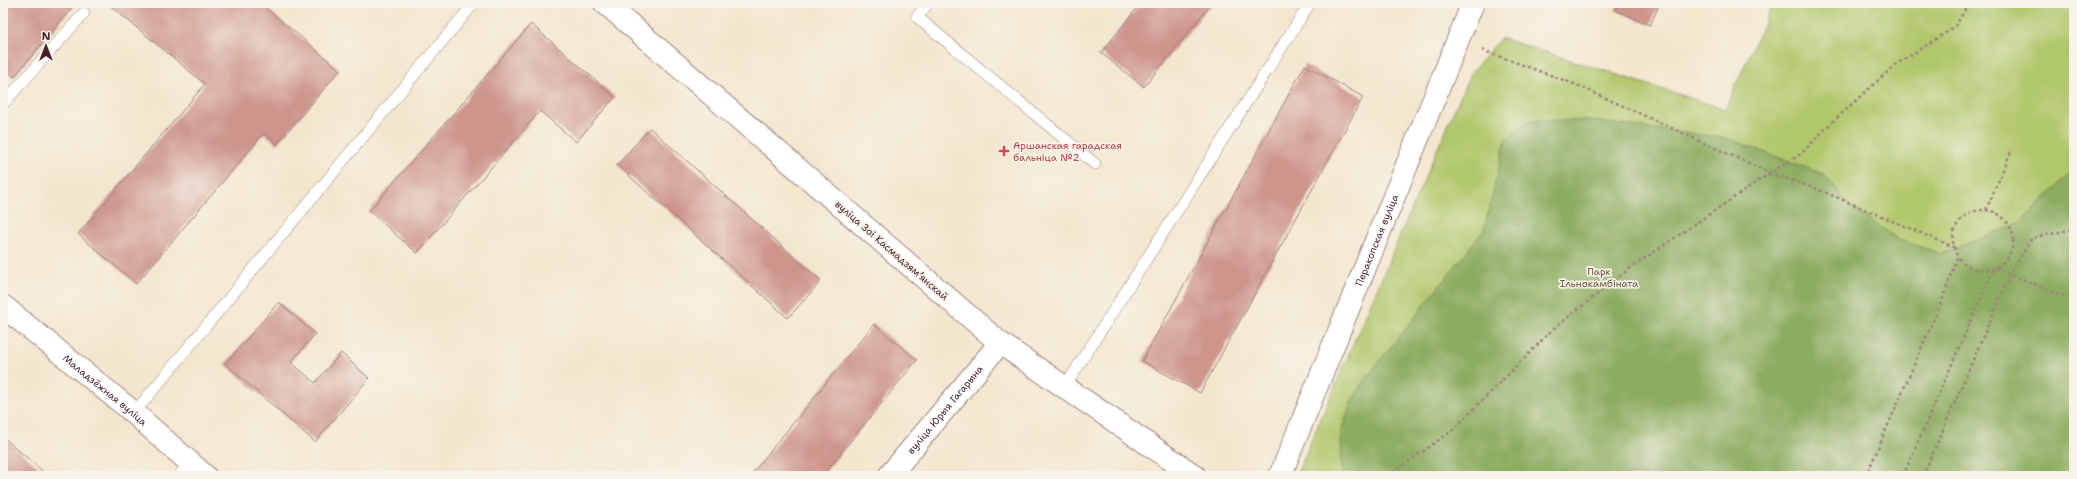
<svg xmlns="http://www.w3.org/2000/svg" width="2077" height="479" font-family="'Shantell Sans',sans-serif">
  <rect width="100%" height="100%" fill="#f7f3e8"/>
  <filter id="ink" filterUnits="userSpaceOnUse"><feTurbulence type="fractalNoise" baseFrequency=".025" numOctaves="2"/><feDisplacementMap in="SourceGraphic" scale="8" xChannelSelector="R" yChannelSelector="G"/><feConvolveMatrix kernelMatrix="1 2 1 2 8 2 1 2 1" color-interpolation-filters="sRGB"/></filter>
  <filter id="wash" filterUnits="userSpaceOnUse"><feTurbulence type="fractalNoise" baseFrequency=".012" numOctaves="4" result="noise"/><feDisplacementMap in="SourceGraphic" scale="16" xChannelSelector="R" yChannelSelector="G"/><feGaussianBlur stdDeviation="0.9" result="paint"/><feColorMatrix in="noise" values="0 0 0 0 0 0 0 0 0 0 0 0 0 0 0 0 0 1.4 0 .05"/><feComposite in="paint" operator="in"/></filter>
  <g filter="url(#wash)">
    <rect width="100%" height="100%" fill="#f3e6ce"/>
    <polygon fill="#b0c76c" stroke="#7d734c" points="1773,3 2074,3 2074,476 1296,476 1470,74 1501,38 1725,109"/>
    <polygon fill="#8cac60" stroke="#6b6646" points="1530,120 1592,121 1726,138 1823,174 1851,207 1899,240 1942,254 2020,223 2074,170 2074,476 1342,476 1341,432 1351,402 1368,376 1484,230 1506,139"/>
    <g id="blocks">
      <g fill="#cd958c">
        <polygon points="3,3 76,3 14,77 3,68"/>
        <polygon points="107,3 260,3 340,70 277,144 264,133 136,284 78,234 205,84"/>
        <polygon points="1141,3 1212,3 1144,87 1101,53"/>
        <polygon points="1618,3 1660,3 1650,25 1615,10"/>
        <polygon points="531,24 615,97 576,142 540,111 417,253 369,211"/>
        <polygon points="1305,65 1363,97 1200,393 1142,361"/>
        <polygon points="650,128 821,281 788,318 617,165"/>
        <polygon points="279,302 315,334 291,362 315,383 341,353 369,378 315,442 225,364"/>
        <polygon points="874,324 917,360 822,476 750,476"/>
        <polygon points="3,437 48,476 3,476"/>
      </g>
    </g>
  </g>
  <g filter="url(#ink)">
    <use href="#blocks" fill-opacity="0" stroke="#9e827c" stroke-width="1"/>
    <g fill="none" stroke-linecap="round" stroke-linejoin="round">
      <g stroke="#9e827c" stroke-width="12">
        <g id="service">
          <polyline points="928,3 917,17 1095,164"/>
          <polyline points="3,104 84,13"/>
          <polyline points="1064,388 1310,3"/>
          <polyline points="134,413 474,3"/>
          <polyline points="179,476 190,462"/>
        </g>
      </g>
      <g stroke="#9e827c" stroke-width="24">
        <g id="minor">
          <polyline points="605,3 1000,343 1195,476"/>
          <path id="s1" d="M3 306 134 413 205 476"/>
          <path id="s2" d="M889 476 1000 343"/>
          <path id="s3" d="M1280 476 1473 3"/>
        </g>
      </g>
      <g stroke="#9e827c" stroke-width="2.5" stroke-dasharray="3 3" stroke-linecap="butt">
        <polyline points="1482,50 1577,85 1770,173 1817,189 1954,247"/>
        <polyline points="1986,210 2012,149"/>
        <circle cx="1983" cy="240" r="30"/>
        <polyline points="1388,476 1453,430 1553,329 1629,269 1770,173 1801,154 1830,124 1895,65 1947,32 1956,25 1969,3"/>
        <polyline points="1866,476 1943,298 1958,255"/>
        <polyline points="1903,476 1994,268 2074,300"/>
        <polyline points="1923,476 2011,272 2032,238 2074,229"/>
      </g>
      <use href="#service" stroke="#fff" stroke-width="11"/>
      <use href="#minor" stroke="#fff" stroke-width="22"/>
    </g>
  </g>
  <path fill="#e0444e" stroke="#f7f3e8" stroke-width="1.5" d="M1002 145h4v4h4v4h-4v4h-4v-4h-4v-4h4z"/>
  <g text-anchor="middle" stroke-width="3.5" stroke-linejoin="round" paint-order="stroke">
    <g font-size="10" fill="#be3a42" stroke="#f7f3e8" text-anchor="start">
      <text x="1013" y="149">Аршанская гарадская<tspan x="1013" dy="12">бальніца №2</tspan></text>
    </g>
    <g font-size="10" fill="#4a1f2b" stroke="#f7f3e8">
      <text dy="4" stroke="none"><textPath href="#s3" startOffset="255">Перакопская вуліца</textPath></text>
      <text transform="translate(892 250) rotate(41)" y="4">вуліца Зоі Касмадзямʼянскай</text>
      <text dy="4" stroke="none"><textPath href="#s1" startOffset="132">Маладзёжная вуліца</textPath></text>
      <text dy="4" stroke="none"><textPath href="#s2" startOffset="87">вуліца Юрыя Гагарына</textPath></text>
    </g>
    <g font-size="10" fill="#69513e" stroke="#f7f3e8">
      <text x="1599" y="275">Парк<tspan x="1599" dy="12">Ільнокамбіната</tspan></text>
    </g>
  </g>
  <rect width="2077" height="479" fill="none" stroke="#f7f3e8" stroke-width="16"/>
  <g transform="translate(46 46)" stroke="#f7f3e8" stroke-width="3" paint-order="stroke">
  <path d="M0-3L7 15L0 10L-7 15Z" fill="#4a1f2b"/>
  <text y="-6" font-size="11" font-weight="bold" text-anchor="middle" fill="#4a1f2b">N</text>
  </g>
</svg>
